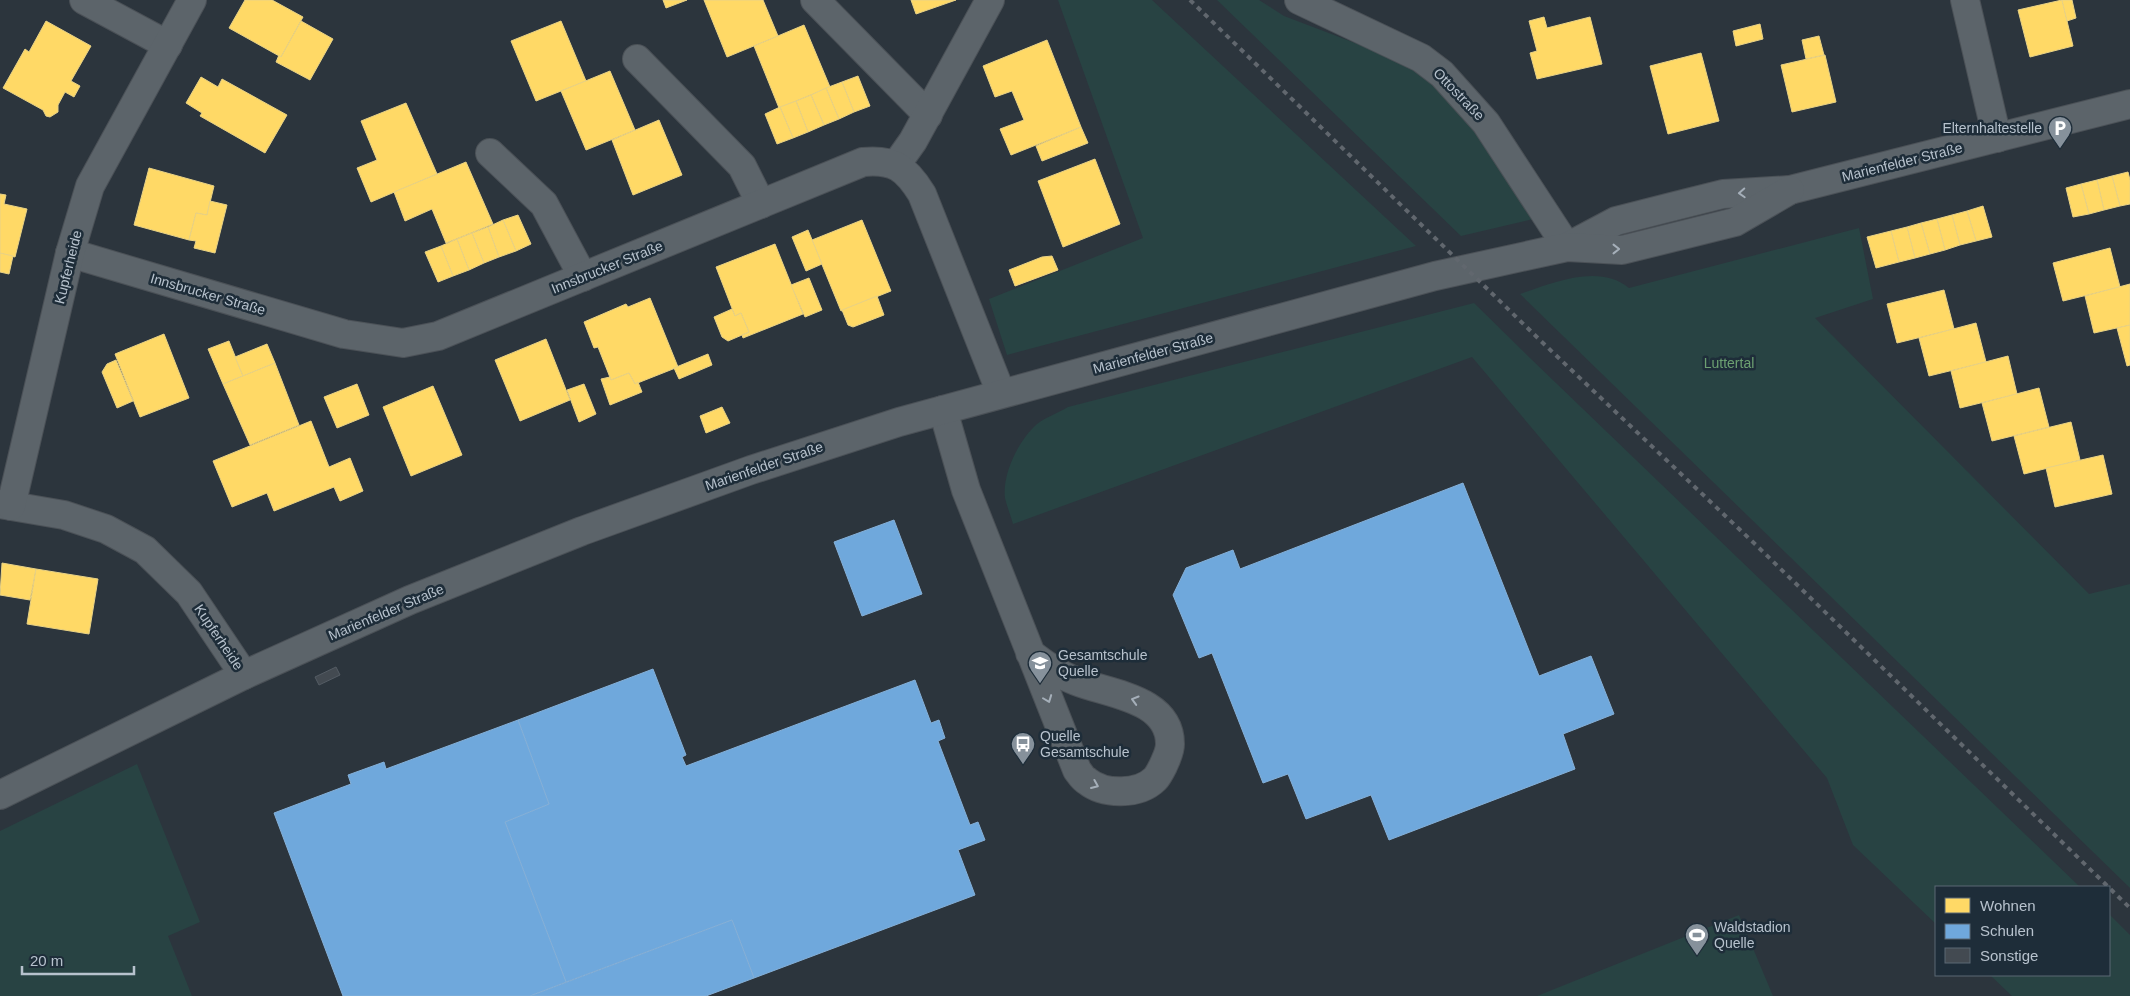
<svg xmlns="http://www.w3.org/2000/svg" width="2130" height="996" font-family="Helvetica,sans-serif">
  <rect width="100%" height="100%" fill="#2c353d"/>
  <g fill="#284343">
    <polygon points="1058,0 1152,0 1416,246 1007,355 989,299 1143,238"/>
    <polygon points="1217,0 1259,0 1284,16 1376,51 1410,68 1434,84 1476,128 1533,219 1461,236"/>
    <path d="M1859 228 1873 299 1815 318 2089 594 2130 584V888L1520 294C1552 283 1599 263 1629 288Z"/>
    <path d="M1474 303 1530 358 2080 887H1936V924L1853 845 1827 778 1472 357 1013 524C1011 516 1007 507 1005 498 1002 473 1019 440 1037 424 1046 417 1058 413 1068 407Z"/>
    <polygon points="137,764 200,922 168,936 192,996 0,996 0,831"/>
    <polygon points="2109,914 2130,935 2130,996 2012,996 1990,975 2109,975"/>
    <polygon points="1739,915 1773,996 1537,996"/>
  </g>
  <g fill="#ffd966" stroke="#e9d285">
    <polygon points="245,0 272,0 303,17 281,57 229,28"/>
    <polygon points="663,0 687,0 666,8"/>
    <polygon points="704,0 763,0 778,36 727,57"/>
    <polygon points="911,0 956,0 916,14"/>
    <polygon points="2062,0 2073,46 2030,57 2018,10"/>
    <polygon points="2062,0 2072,0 2076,18 2067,21"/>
    <polygon points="1544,17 1547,28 1590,17 1602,64 1537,79 1530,53 1537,51 1529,21"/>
    <polygon points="46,21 91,46 71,81 80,86 74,97 65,92 58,105 58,112 50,117 46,116 43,110 3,88 25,49 29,52"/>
    <polygon points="301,21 333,39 310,80 276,62 279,55 281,57"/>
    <polygon points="561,21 586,81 536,101 511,41"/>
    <polygon points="1760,24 1763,39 1736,46 1733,31"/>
    <polygon points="804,25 830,87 779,108 754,46"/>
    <polygon points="1819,36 1824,55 1806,59 1802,40"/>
    <polygon points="1047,40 1081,127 1011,155 1000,129 1024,120 1012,91 995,97 983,66"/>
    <polygon points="1701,53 1719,121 1668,134 1650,66"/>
    <polygon points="1825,55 1836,102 1792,112 1781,65"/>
    <polygon points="610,71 635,130 586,150 561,91"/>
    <polygon points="858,76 870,106 854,112 842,82"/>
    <polygon points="201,77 218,87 222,79 287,115 265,153 200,116 202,113 186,103"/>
    <polygon points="842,82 854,112 839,119 826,88"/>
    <polygon points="826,88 839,119 824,125 811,95"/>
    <polygon points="811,95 824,125 808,132 796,101"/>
    <polygon points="796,101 808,132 793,138 780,107"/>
    <polygon points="406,103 437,174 371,202 357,168 377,160 361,121"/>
    <polygon points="780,107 793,138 777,144 765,114"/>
    <polygon points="659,120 682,175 633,195 612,140"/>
    <polygon points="1081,127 1088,143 1042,161 1036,146"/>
    <polygon points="1095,159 1120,224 1063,247 1038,181"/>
    <polygon points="466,162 493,224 446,243 432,209 405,221 394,192"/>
    <polygon points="149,168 214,186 207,215 196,213 189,240 134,225"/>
    <polygon points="2128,172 2130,180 2130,204 2120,206 2112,176"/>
    <polygon points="2112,176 2120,206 2104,210 2097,180"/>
    <polygon points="2097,180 2104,210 2089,214 2081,184"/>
    <polygon points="2081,184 2089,214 2073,217 2066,188"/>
    <polygon points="0,194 6,195 4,204 27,209 15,257 0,253"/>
    <polygon points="210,201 227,205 215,253 194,248 196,241 189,240 196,213 207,215"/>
    <polygon points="1983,206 1992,237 1976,241 1967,211"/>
    <polygon points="1967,211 1976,241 1960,245 1952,215"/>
    <polygon points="518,215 531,244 516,251 503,220"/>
    <polygon points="1952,215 1960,245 1945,250 1937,219"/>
    <polygon points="1937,219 1945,250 1930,254 1921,223"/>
    <polygon points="503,220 516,251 499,257 488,227"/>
    <polygon points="862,220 891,291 841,311 812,240"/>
    <polygon points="1921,223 1930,254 1915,258 1907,227"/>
    <polygon points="488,227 499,257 484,263 472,233"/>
    <polygon points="1907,227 1915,258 1899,262 1891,231"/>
    <polygon points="808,230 822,264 806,271 792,237"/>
    <polygon points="1891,231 1899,262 1876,268 1867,237"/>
    <polygon points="472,233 484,263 469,270 457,239"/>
    <polygon points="457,239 469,270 453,276 441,246"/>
    <polygon points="775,244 803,314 743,338 742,335 749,332 741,313 735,316 716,267"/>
    <polygon points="441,246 453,276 438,282 425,252"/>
    <polygon points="2110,248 2120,287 2063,301 2053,263"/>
    <polygon points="0,253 13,256 9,274 0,272"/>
    <polygon points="1052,256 1058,270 1015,286 1009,270 1042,257"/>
    <polygon points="809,278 822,310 805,317 791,285"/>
    <polygon points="2130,284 2130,325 2094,333 2085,296"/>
    <polygon points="1944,290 1954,329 1897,343 1887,304"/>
    <polygon points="877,296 884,315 853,327 848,325 842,310"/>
    <polygon points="650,298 678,367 635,384 629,373 611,380 598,347 594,348 584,322 626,304 628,307"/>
    <polygon points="732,309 735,316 741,313 749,332 728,341 722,337 714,317"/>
    <polygon points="1976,323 1986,362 1929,376 1919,338"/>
    <polygon points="2130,325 2130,365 2127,366 2117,328"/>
    <polygon points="164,334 189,398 140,417 115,354"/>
    <polygon points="546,339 570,400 520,421 495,360"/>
    <polygon points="229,341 243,376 223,384 208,349"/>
    <polygon points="267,344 275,363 243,376 235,357"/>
    <polygon points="708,354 712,365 679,379 674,368"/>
    <polygon points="2008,356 2017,394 1960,408 1951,371"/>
    <polygon points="116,360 133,401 117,408 102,372 107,364"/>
    <polygon points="275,363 299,425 250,445 223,384"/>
    <polygon points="629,373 635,384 638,382 642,392 610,405 601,379 610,377 611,380"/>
    <polygon points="357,384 369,415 337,428 324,397"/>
    <polygon points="584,384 596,414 579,422 567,390"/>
    <polygon points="433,386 462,455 411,476 383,407"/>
    <polygon points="2039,388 2049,427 1992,441 1982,403"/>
    <polygon points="722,407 730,423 706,433 700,416"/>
    <polygon points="311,421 329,467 350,458 363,491 340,501 334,487 274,511 267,493 232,507 213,461"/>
    <polygon points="2071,422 2080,460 2024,474 2014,436"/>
    <polygon points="2103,455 2112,494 2055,507 2046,468"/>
    <polygon points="2,563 36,569 30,600 0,595"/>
    <polygon points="36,569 98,579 89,634 27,624"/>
  </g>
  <g fill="#6fa8dc" stroke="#85b0d8">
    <polygon points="1463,483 1539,676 1591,656 1614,714 1563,734 1575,769 1389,840 1371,795 1306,819 1288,774 1263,783 1212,653 1199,658 1173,595 1186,568 1233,550 1240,569"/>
    <polygon points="894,520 922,594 862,616 834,542"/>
    <polygon points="653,669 686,755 682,757 686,766 915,680 931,723 939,720 945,738 938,741 970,825 978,822 985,840 958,850 975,895 754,978 732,920 566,982 505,822 549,804 518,720"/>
    <polygon points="518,720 549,804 505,822 566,982 530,996 343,996 274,813 351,784 348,775 384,762 386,769"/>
    <polygon points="732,920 754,978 706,996 530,996"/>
  </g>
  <polygon fill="#434a51" stroke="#545c64" points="336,667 340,675 319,685 315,677"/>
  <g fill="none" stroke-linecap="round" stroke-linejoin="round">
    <g stroke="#4b5157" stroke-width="30">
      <g id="minor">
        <polyline points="84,0 168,45"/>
        <polyline points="815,0 928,115"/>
        <polyline points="1299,0 1421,58 1442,74 1486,123 1567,247"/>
        <polyline points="1965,0 1997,138"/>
        <polyline points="637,59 742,166 761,204"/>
        <polyline points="490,153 544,204 583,277"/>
        <polyline points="896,165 913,141 990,0"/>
        <polyline points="1567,247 1616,221 1675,206 1723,194 1790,190 2130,104"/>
        <path d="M70 253 344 334 403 343 438 336 863 162C894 159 906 168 922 194L1001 393"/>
        <path d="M943 410 966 490 1077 770C1080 774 1083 779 1087 781 1104 795 1139 795 1155 779 1158 776 1161 770 1163 766 1166 759 1170 752 1170 744 1170 698 1108 694 1076 681 1059 675 1044 664 1030 653"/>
        <polyline points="0,504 64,515 106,529 145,550 189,593 244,675"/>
        <polyline points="11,506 70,253 90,186 192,0"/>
        <polyline points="0,795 244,675 410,600 582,531 751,470 899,422 1435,276 1567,247 1622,250 1735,222 1790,190"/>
      </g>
    </g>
    <use href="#minor" stroke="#5c646a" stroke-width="28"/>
    <polyline stroke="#61676e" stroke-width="4" stroke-dasharray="5 5" stroke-linecap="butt" points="1190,0 1544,344 1756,545 2130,908"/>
  </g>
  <defs><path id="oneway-chevron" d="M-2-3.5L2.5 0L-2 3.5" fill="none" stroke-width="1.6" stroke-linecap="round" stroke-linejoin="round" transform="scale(1.25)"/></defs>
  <g stroke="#a5afb9">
    <use href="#oneway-chevron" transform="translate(1742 193) rotate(177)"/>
    <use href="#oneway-chevron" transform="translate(1616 249)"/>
    <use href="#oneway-chevron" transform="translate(1048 699) rotate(69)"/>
    <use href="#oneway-chevron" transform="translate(1135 700) rotate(-164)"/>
    <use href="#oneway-chevron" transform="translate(1095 785) rotate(23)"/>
  </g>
  <defs>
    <g id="parking-pin" transform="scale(1.25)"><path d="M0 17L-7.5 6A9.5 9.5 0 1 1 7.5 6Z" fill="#86919b" stroke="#1e2d39"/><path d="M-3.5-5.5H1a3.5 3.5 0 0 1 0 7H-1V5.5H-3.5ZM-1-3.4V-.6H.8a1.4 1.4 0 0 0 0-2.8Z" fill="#fff"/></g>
    <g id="school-pin" transform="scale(1.25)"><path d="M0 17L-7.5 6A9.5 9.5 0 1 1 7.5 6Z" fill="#86919b" stroke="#1e2d39"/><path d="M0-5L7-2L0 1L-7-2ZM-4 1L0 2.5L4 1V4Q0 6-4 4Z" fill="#fff"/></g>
    <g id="bus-pin" transform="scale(1.25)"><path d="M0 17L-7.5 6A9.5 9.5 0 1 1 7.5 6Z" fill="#86919b" stroke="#1e2d39"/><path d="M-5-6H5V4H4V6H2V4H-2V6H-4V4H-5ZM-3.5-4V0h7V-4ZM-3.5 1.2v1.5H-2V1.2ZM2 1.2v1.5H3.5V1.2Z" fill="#fff"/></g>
    <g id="stadium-pin" transform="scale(1.25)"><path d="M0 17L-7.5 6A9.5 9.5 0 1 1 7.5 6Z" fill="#86919b" stroke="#1e2d39"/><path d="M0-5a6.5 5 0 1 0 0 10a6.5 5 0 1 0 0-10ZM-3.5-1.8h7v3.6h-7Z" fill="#fff"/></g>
  </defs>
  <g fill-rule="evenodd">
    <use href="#parking-pin" x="2060" y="128"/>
    <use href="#school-pin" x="1040" y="663"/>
    <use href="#bus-pin" x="1023" y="744"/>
    <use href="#stadium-pin" x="1697" y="935"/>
  </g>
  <g text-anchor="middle" stroke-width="5" stroke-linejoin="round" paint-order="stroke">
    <g font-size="14" fill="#b7c2cd" stroke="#1e2d39">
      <text transform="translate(1459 94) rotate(46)" y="5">Ottostraße</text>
      <text transform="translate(1902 162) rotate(-14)" y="5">Marienfelder Straße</text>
      <text transform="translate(68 267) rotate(-76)" y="5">Kupferheide</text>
      <text transform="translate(607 267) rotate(-22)" y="5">Innsbrucker Straße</text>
      <text transform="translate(208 294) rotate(16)" y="5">Innsbrucker Straße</text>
      <text transform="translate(1153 353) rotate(-15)" y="5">Marienfelder Straße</text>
      <text transform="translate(764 466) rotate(-19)" y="5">Marienfelder Straße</text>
      <text transform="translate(386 612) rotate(-23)" y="5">Marienfelder Straße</text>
      <text transform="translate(219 637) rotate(56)" y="5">Kupferheide</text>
    </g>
    <g font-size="14" fill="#b7c2cd" stroke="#1e2d39" text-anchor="start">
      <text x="2042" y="133" text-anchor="end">Elternhaltestelle</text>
      <text x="1058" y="660">Gesamtschule<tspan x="1058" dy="16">Quelle</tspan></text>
      <text x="1040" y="741">Quelle<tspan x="1040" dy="16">Gesamtschule</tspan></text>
      <text x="1714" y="932">Waldstadion<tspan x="1714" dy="16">Quelle</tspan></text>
    </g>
    <g font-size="14" fill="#6ca071" stroke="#1e2d39">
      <text x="1729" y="368">Luttertal</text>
    </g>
  </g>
  <rect x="1935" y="886" width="175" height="90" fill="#1e2d39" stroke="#5b6974"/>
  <rect x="1945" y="898" width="25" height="15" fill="#ffd966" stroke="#5b6974"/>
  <text x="1980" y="911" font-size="15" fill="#b7c2cd">Wohnen</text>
  <rect x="1945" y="924" width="25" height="15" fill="#6fa8dc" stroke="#5b6974"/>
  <text x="1980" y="936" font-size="15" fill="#b7c2cd">Schulen</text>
  <rect x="1945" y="948" width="25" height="15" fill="#434a51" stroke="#5b6974"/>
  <text x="1980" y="961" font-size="15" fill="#b7c2cd">Sonstige</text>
  <path d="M22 966v8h112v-8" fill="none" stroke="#b7c2cd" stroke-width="2.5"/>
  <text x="30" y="966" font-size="15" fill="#b7c2cd" stroke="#1e2d39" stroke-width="4" paint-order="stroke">20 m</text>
</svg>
